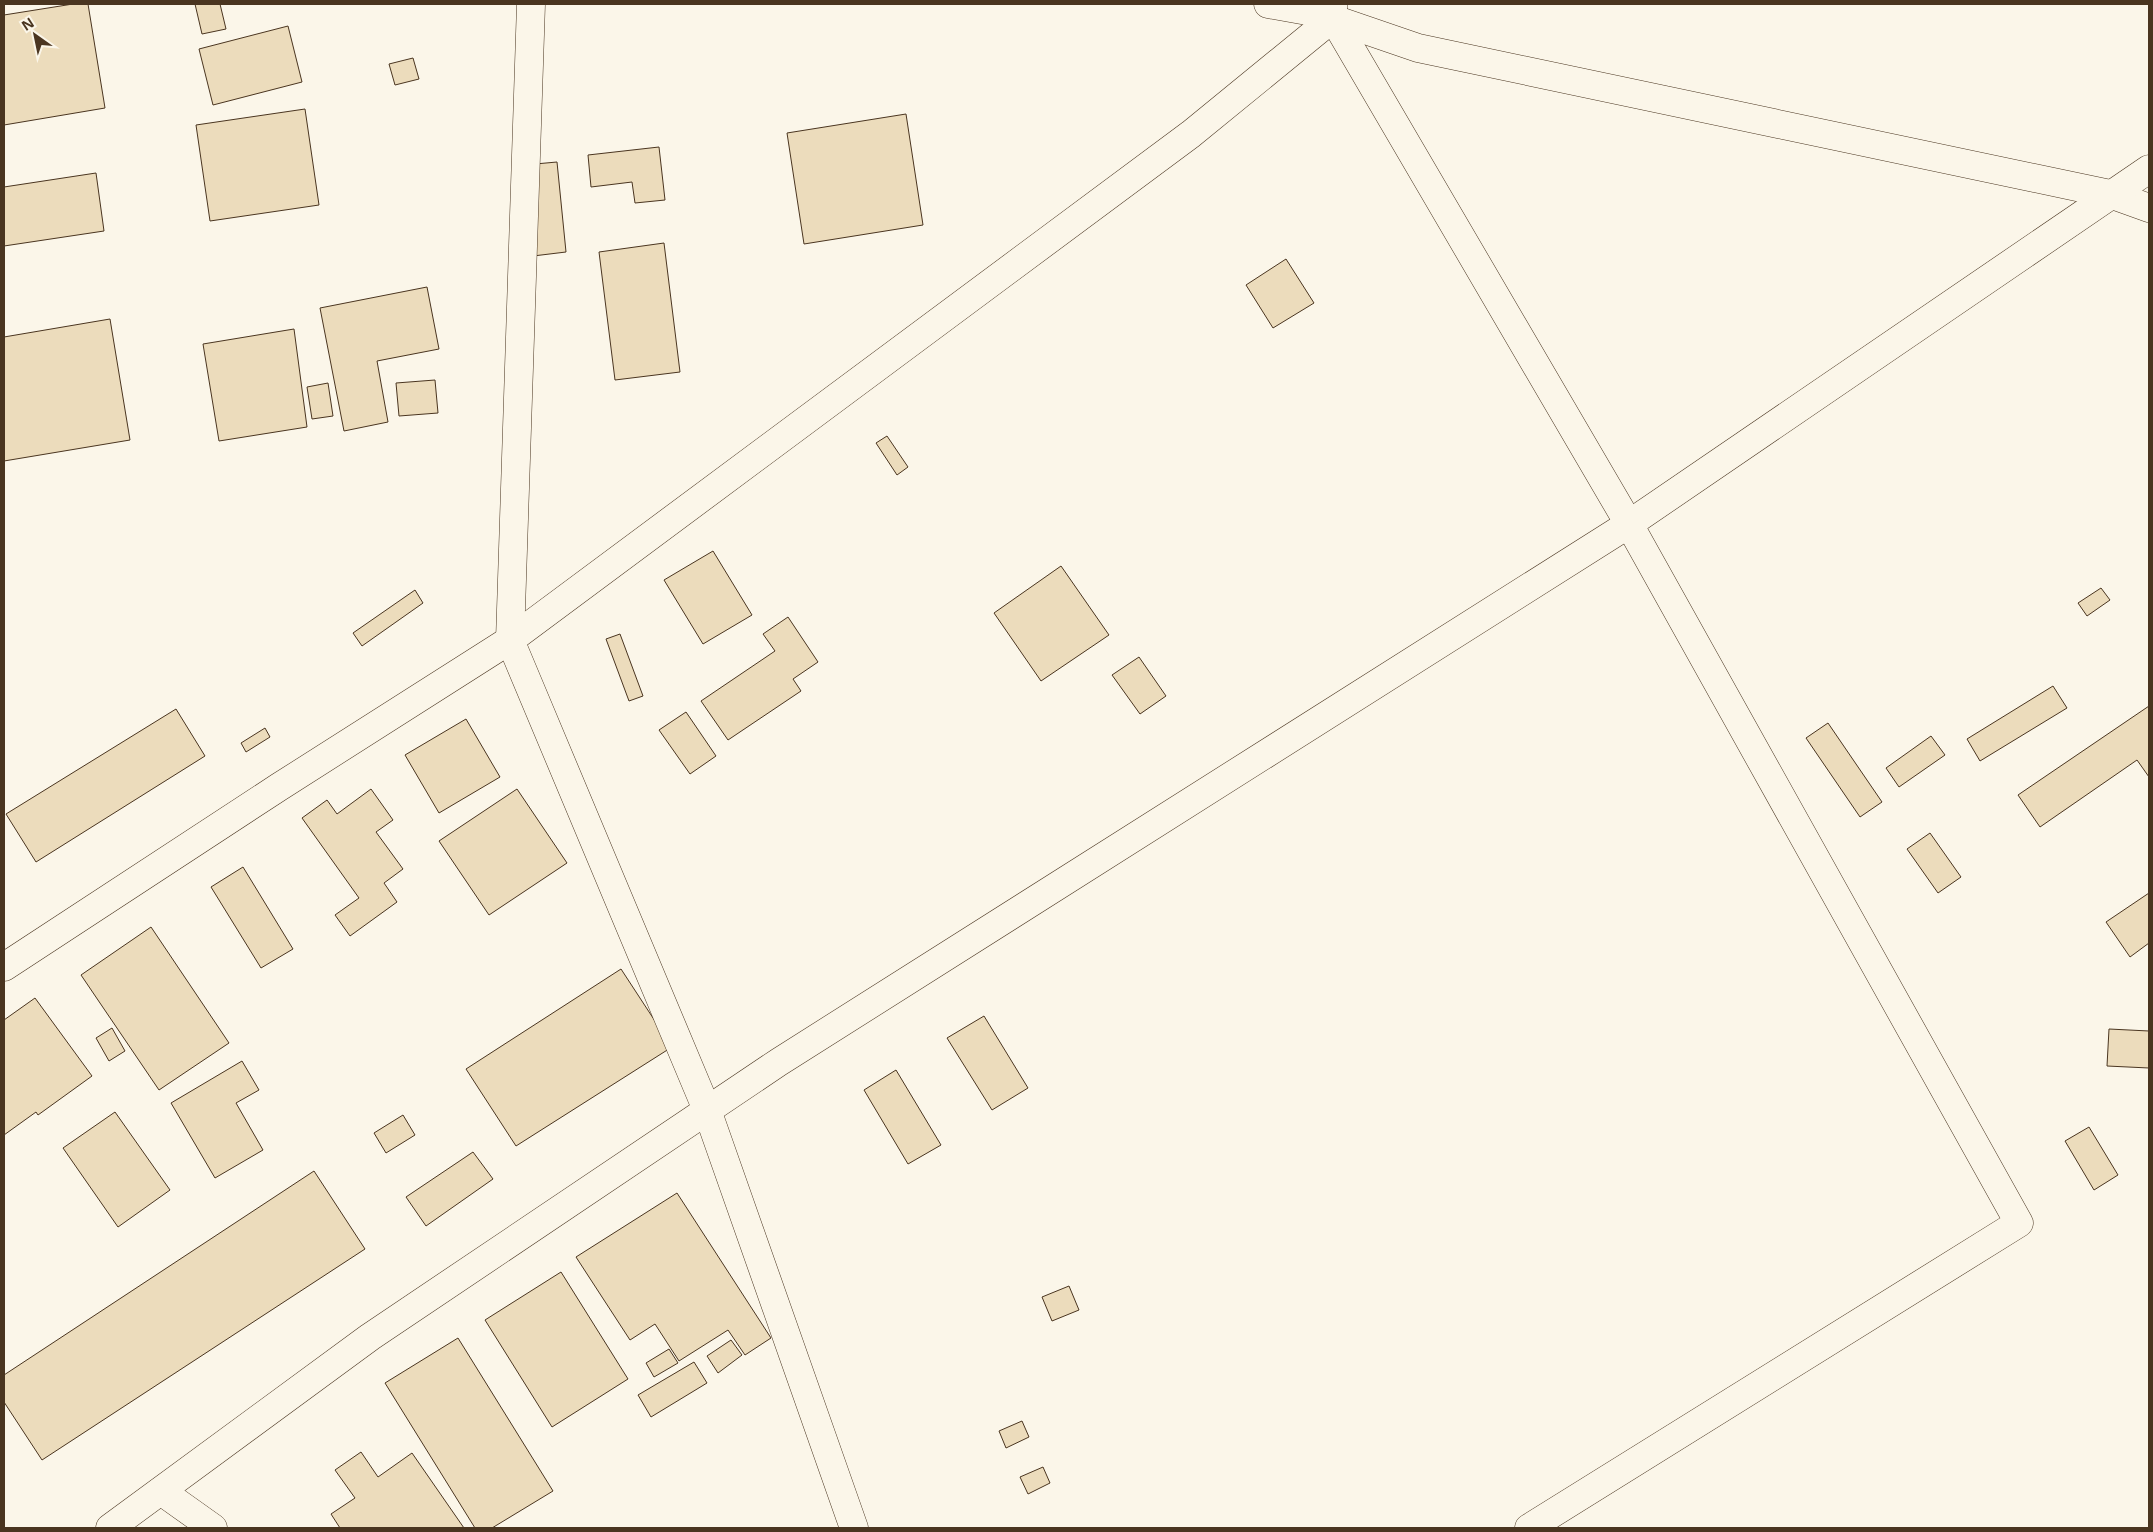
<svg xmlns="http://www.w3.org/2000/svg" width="2153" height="1532" font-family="'Open Sans',sans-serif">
  <rect width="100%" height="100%" fill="#fbf6e9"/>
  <g fill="#ecdcbc" stroke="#4a3520">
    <polygon points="73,4 88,4 105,108 4,125 4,15"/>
    <polygon points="195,4 220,4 226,29 202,34"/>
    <polygon points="288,26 302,82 213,105 199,49"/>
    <polygon points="413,58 419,79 395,85 389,64"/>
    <polygon points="305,109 319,205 210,221 196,125"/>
    <polygon points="906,114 923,225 804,244 787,133"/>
    <polygon points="659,147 665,200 635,203 632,182 591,187 588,155"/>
    <polygon points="557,162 566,252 533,256 524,165"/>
    <polygon points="96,173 104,231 4,246 4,187"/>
    <polygon points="664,243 680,372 615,380 599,252"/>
    <polygon points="1286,259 1314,303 1273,328 1246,285"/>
    <polygon points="427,287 439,349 377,361 388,422 344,431 320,308"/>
    <polygon points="110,319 130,440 4,461 4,337"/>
    <polygon points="294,329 307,427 219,441 203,344"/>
    <polygon points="435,380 438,413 399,416 396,383"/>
    <polygon points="328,383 333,416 312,419 307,387"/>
    <polygon points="887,436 908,467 897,475 876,443"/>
    <polygon points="713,551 752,615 703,644 664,580"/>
    <polygon points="1061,566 1109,635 1041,681 994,613"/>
    <polygon points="2101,588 2110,600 2087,616 2078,603"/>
    <polygon points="415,590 423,603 362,646 353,633"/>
    <polygon points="788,617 818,662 793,679 801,691 728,740 701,701 775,651 763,634"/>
    <polygon points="620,634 643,696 629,701 606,639"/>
    <polygon points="1139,657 1166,696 1140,714 1112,675"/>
    <polygon points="2053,686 2067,708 1980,761 1967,739"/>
    <polygon points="2149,706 2149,777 2137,760 2040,827 2018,795"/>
    <polygon points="176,709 205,756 36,862 6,814"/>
    <polygon points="686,712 716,756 690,774 659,730"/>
    <polygon points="466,719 500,777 439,813 405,755"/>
    <polygon points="1828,723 1882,802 1860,817 1806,738"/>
    <polygon points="265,728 270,737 246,752 241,743"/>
    <polygon points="1931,736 1945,755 1899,787 1886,768"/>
    <polygon points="371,789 393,820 376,832 403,869 384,883 397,902 350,936 335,915 359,898 302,818 327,800 337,814"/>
    <polygon points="517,789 567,863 489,915 439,841"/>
    <polygon points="1930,833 1961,877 1938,893 1907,849"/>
    <polygon points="243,867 293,949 261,968 211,887"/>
    <polygon points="2149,893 2149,943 2130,957 2106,922"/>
    <polygon points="151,927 229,1043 159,1090 81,975"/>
    <polygon points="621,969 672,1047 516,1146 466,1069"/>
    <polygon points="35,998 92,1076 38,1115 36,1112 4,1135 4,1020"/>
    <polygon points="984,1016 1028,1088 992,1110 947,1038"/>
    <polygon points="112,1028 125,1051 109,1061 96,1038"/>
    <polygon points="2109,1029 2149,1031 2149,1068 2107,1066"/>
    <polygon points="242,1061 259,1090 236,1103 263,1150 215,1178 171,1103"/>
    <polygon points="896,1070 941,1145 908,1164 864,1090"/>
    <polygon points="115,1112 170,1190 118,1227 63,1148"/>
    <polygon points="403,1115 415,1135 386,1153 374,1133"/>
    <polygon points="2089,1127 2118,1175 2094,1190 2065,1141"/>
    <polygon points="473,1152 493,1179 426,1226 406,1197"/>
    <polygon points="314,1171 365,1249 42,1460 4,1402 4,1375"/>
    <polygon points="677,1193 771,1338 745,1355 728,1330 679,1361 655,1324 630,1340 576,1257"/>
    <polygon points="561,1272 628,1379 552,1427 485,1320"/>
    <polygon points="1069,1286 1079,1310 1052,1321 1042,1297"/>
    <polygon points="458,1338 553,1491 492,1528 475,1528 385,1383"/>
    <polygon points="731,1340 742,1355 718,1373 707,1356"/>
    <polygon points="669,1349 678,1363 654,1377 646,1363"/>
    <polygon points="694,1362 707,1383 651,1417 638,1395"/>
    <polygon points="1022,1421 1029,1437 1006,1448 999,1431"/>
    <polygon points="361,1452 378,1477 412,1453 464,1528 340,1528 331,1514 355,1498 335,1470"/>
    <polygon points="1043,1467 1050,1483 1028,1494 1020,1477"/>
  </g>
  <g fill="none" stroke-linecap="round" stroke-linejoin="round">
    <g stroke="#4a3520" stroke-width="29">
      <g id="minor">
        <polyline points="531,4 510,640 707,1110 854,1528"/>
        <polyline points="1268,4 1313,12 1418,48 2110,194 2149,208"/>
        <polyline points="1333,4 1333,18 1629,524 2019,1223 1529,1528"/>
        <polyline points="4,967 279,787 510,640 1191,134 1333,18"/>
        <polyline points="161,1491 213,1528"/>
        <polyline points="110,1528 370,1337 779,1062 1629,524 2149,169"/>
      </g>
    </g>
    <use href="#minor" stroke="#fbf6e9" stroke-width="28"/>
  </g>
  <rect width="2153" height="1532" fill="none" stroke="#4a3520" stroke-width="10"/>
  <g transform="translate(35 35) rotate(327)" stroke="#fbf6e9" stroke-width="4" paint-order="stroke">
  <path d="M0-4L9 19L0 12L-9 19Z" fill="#4a3520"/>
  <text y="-8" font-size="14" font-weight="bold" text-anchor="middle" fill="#4a3520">N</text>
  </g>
</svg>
